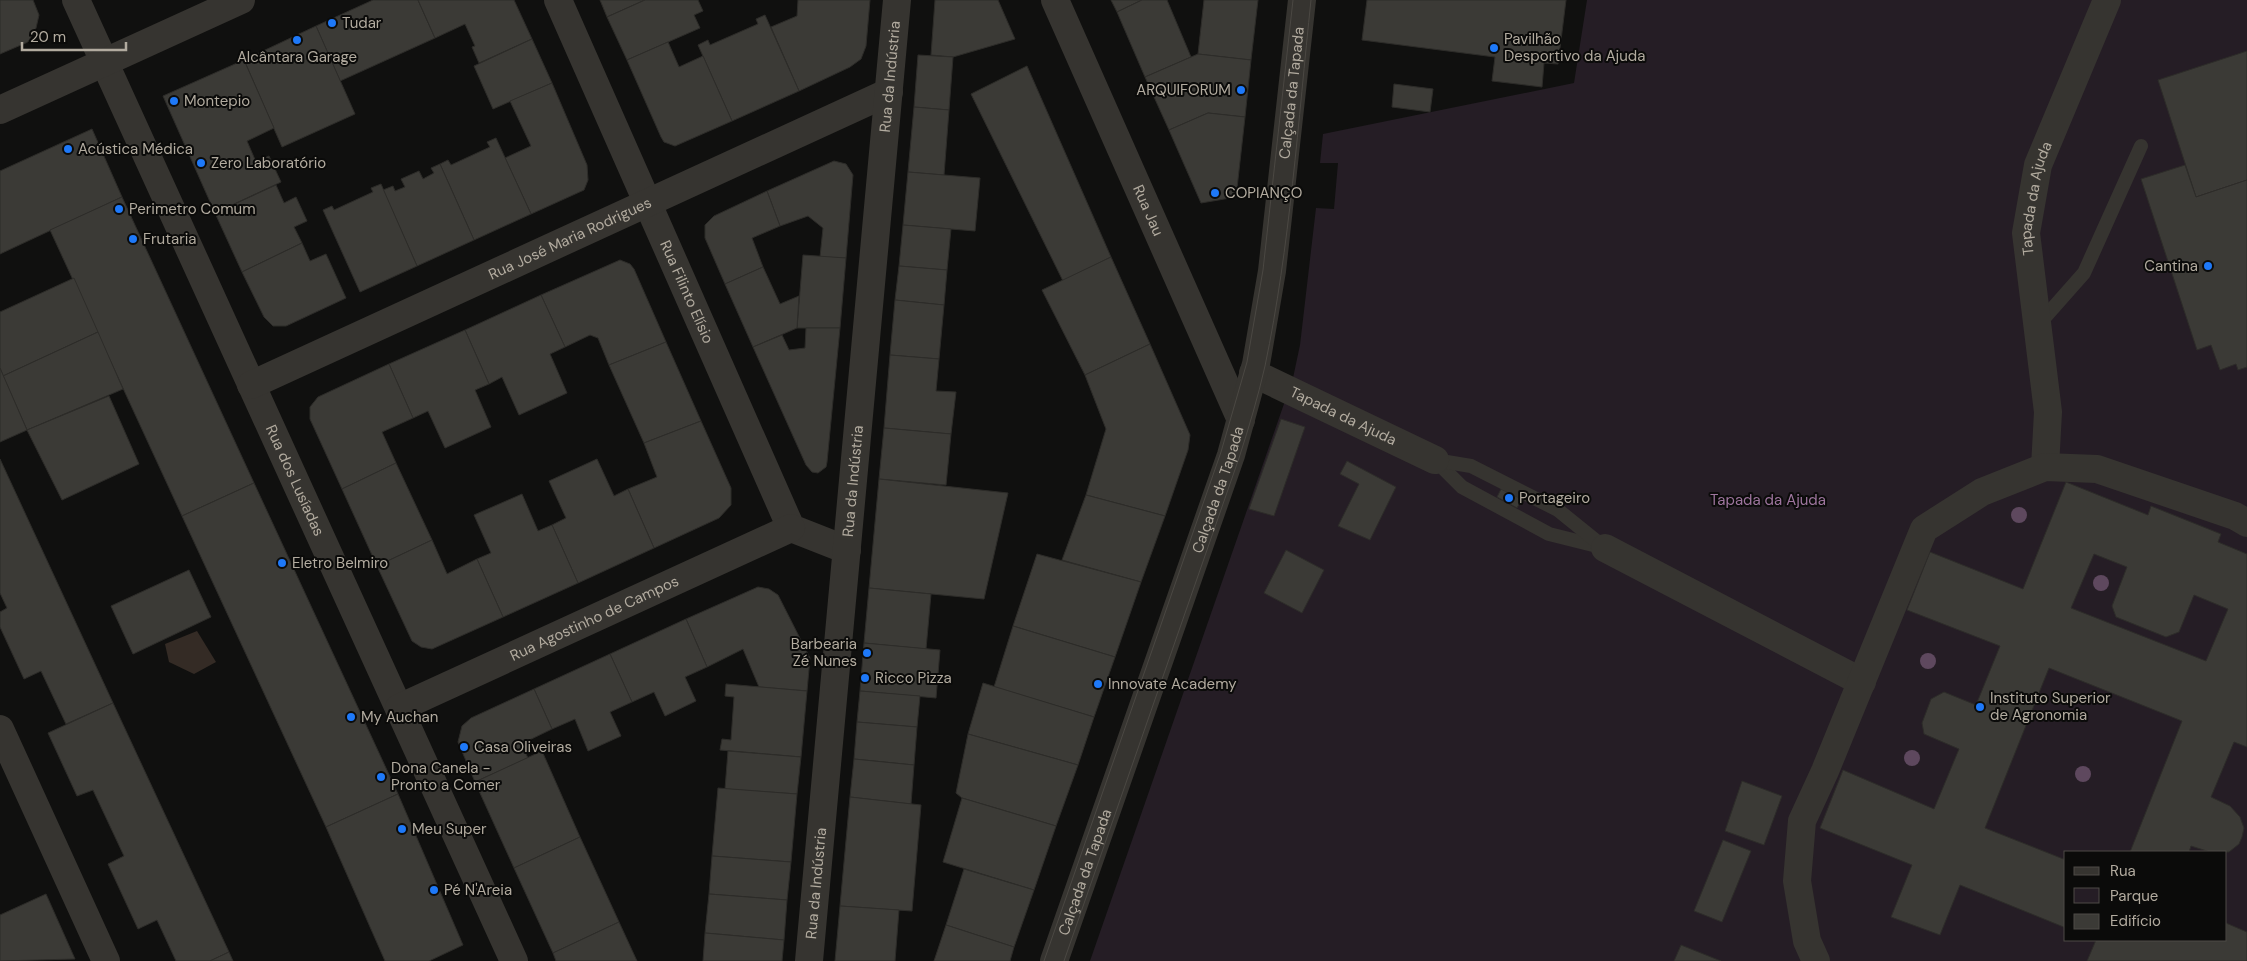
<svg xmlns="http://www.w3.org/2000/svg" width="2247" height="961" font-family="'DM Sans',sans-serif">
  <rect width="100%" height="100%" fill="#10100f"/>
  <path fill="#251d25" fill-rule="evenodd" d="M1587 0H2247V961H1090L1293 378 1300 345 1316 208 1334 209 1338 163H1320L1323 134 1574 83ZM2066 852H2226V940H2066Z"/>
  <polygon fill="#342b25" points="197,631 216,662 194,674 169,662 165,644"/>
  <g fill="#3b3a36" stroke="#2d2c29" fill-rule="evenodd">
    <polygon points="0,0 33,0 39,15 36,28 28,42 0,54"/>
    <polygon points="373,0 418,0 435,38 340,81 316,26"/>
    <polygon points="418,0 514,0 532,39 479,63 472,47 475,46 465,24 435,38"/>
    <polygon points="600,0 645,0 607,17"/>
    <polygon points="645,0 698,0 703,11 694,15 700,28 627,60 607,17"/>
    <polygon points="798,0 870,0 866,46 861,59 850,67 799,91 771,27 797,16"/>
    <polygon points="935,0 998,0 1015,39 953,57 931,55"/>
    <polygon points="1111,0 1142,0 1117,12"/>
    <polygon points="1142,0 1167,0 1191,57 1145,77 1117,12"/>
    <polygon points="1204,0 1258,0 1251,60 1198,54"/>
    <polygon points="1367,0 1566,0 1558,64 1544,63 1542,87 1492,81 1495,57 1362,40"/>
    <polygon points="765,15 799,91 732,121 698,45 708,40 710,45 758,24 756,19"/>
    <polygon points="316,26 355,114 282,147 244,60"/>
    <polygon points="532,39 552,83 493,109 474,66"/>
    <polygon points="668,42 679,67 703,56 732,121 675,146 664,142 661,137 627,60"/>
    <polygon points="2247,51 2247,180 2196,197 2158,80"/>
    <polygon points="1198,54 1251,60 1245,117 1208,113 1169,130 1145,77"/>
    <polygon points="918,55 953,57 949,110 914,107"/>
    <polygon points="244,60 274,128 247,141 256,162 269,156 281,182 215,213 163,96"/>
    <polygon points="1027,66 1111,257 1063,281 971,94"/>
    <polygon points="552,83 587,165 588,180 584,190 531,214 505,158 531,146 510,101"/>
    <polygon points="1394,84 1433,89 1430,112 1392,107"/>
    <polygon points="914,107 949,110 944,175 908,172"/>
    <polygon points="1208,113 1245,117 1236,197 1201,203 1169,130"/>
    <polygon points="92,129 122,197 0,254 0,171"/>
    <polygon points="496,138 531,214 474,240 440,164 448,160 451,165 490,147 487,142"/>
    <polygon points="834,161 846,164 853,175 846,258 820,257 823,228 808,216 780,226 767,191"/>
    <polygon points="440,164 474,240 417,266 383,190 393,186 395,191 405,187 401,179 419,171 423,179 434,173 431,168"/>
    <polygon points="2185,165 2196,197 2247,180 2247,367 2238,370 2236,364 2220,370 2211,345 2197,350 2141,179"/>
    <polygon points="908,172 980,178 975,231 903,225"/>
    <polygon points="381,184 417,266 360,292 323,210 332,206 334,210 373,192 371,188"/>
    <polygon points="276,185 284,203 296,197 307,221 294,227 302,243 242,272 215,213"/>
    <polygon points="767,191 780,226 752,238 763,267 725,284 705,238 705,225 714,216"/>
    <polygon points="122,197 254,483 182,516 50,230"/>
    <polygon points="903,225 951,229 947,270 899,266"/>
    <polygon points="302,243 310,261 326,254 346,298 286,326 273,326 264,317 242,272"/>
    <polygon points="803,255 846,258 840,328 797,328"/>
    <polygon points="1111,257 1150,344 1085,375 1042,290"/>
    <polygon points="620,260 630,264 634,269 666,342 609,365 598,338 590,335 565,347 541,295"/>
    <polygon points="899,266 947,270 944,305 895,300"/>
    <polygon points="763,267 780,304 799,296 797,328 753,347 725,284"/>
    <polygon points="74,278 98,332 3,376 0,368 0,312"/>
    <polygon points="541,295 565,347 550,354 567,393 519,415 502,377 489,384 465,330"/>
    <polygon points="895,300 944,305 939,359 890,355"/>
    <polygon points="806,328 840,328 827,462 826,467 818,473 812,472 806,465 753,347 782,335 789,350 805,348"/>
    <polygon points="465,330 489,384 475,390 491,427 445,448 428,411 413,418 389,364"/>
    <polygon points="98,332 123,389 27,430 3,376"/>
    <polygon points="666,342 701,421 644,443 609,365"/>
    <polygon points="1150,344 1190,435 1188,450 1165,516 1086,495 1106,429 1085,375"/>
    <polygon points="890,355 939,359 936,391 956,392 951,434 884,428"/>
    <polygon points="389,364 413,418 382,432 396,463 342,489 310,419 310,407 318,397"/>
    <polygon points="0,368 27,430 0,442"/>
    <polygon points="109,396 139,464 62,500 27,430"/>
    <polygon points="1281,419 1305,427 1274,516 1249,509"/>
    <polygon points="701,421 731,488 731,505 719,518 654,548 628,489 657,477 644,443"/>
    <polygon points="884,428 951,434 946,485 879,479"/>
    <polygon points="0,459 113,703 66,724 41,671 24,679 0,627 0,612 7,608 0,593"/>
    <polygon points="597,459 614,496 628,489 654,548 578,583 552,525 566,518 549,481"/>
    <polygon points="1347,461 1396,487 1370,540 1338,526 1359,484 1340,474"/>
    <polygon points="396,463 432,540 377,566 342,489"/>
    <polygon points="879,479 1008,493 984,599 869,588"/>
    <path d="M2066 482 2148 515 2151 506 2221 534 2218 542 2247 554V747L2234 742 2211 797 2230 806 2240 817 2244 828 2242 837 2239 844 2229 852H2210L2191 846 2189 852H2130L2182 721 2049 668 1985 828 2066 860V928L1960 885 1940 935 1891 917 1912 865 1820 828 1843 770 1934 809 1959 749 1924 734 1922 723 1931 699 1944 692 1976 705 2000 646 1907 610 1930 552 2023 589ZM2094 554 2127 567 2112 606 2116 617 2166 637 2179 632 2194 595 2228 609 2206 661 2071 608Z"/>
    <polygon points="254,483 398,794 326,827 182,516"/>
    <polygon points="1501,489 1522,499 1517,508 1497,497"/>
    <polygon points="522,494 538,531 552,525 578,583 503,617 477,559 491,553 474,515"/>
    <polygon points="1086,495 1165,516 1141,582 1062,560"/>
    <polygon points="432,540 447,574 477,559 503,617 432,649 421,647 412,641 377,566"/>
    <polygon points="1286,550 1324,570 1302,613 1264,593"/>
    <polygon points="1037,554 1141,582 1115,657 1013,626"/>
    <polygon points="189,570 211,617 133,654 111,606"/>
    <polygon points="758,587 769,589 778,595 810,658 807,691 759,687 743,649 707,667 686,619"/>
    <polygon points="869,588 931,594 926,649 864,643"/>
    <polygon points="686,619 707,667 685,677 696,701 665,716 654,692 632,702 610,654"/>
    <polygon points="1013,626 1115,657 1094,717 994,687"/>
    <polygon points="864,643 940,650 936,698 860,691"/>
    <polygon points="610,654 632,702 610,712 621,736 588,751 575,719 552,729 534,689"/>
    <polygon points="983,683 1094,717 1078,765 968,734"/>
    <polygon points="726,684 807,691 801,757 720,750 722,739 731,740 734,697 725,696"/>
    <polygon points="534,689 552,729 521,744 528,758 475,782 458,742 462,726 471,718"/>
    <polygon points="860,691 920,696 917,727 857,722"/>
    <polygon points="113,703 229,952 210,961 176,961 157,920 138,929 108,864 124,856 93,790 77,796 48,733"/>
    <polygon points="857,722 917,727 914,765 854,759"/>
    <polygon points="968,734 1078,765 1056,826 962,798 956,793"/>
    <polygon points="542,751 580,837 514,868 475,782"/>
    <polygon points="728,751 801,757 797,794 725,789"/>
    <polygon points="854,759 914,765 911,804 850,797"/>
    <polygon points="1742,781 1782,796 1764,845 1725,831"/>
    <polygon points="718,788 797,794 791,862 712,856"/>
    <polygon points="398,794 463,945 429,961 385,961 326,827"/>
    <polygon points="850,797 921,805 912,911 840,906"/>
    <polygon points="962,798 1056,826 1034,890 943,862"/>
    <polygon points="580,837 619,922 553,953 514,868"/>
    <polygon points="1723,840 1751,851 1722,922 1694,911"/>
    <polygon points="712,856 791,862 787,900 709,894"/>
    <polygon points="964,869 1034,890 1014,947 946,925"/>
    <polygon points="46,894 75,959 0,961 0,915"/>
    <polygon points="709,894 787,900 784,940 705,933"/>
    <polygon points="840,906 899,910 895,961 835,961"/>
    <polygon points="619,922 637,961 556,961 553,953"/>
    <polygon points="2226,923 2247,932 2247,961 2087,961 2096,940 2094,940 2226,940"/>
    <polygon points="946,925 1014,947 1010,961 934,961"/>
    <polygon points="705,933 784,940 782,961 703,961"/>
    <polygon points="1681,945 1721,961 1674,961"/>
    <polygon points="229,952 233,961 210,961"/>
  </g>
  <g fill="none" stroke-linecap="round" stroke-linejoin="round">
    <g stroke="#363430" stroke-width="14">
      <polyline points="2038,325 2084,273 2141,146"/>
      <polyline points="1435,460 1462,487 1549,534 1605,548"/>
      <polyline points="1435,460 1471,466 1558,510 1600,544"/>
    </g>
    <g stroke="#363430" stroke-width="28">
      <path id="s1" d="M76 0 514 961"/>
      <path id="s2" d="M558 0 791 528 847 550"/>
      <path id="s3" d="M1055 0 1241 420"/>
      <path id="s4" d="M1253 373 1435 460"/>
      <path id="s5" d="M251 385 889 92"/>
      <path id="s6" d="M2045 467 2048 412 2026 233 2038 165 2107 0"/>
      <polyline points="1605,548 1862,682"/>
      <path id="s7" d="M399 708 791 528"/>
      <polyline points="0,729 106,961"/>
      <path id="s8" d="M809 961 897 0"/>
      <polyline points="1816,961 1807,941 1797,881 1802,821 1825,771 1924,529 1982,492 2045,467 2097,469 2235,516 2247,523"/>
    </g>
    <g stroke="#363430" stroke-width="28">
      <polyline points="0,110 241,0"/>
      <path id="s9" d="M1054 961 1231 455 1256 364 1272 271 1302 0"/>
    </g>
    <g stroke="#4b4843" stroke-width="1">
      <polyline points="1044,961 1221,452 1247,362 1263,270 1293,0"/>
      <path d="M1064 961 1239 458C1249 427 1258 397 1265 366 1290 246 1298 122 1311 0"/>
    </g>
  </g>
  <g fill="#5e485e">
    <circle cx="2019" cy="515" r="8"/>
    <circle cx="2101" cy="583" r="8"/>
    <circle cx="1928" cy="661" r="8"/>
    <circle cx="1912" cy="758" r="8"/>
    <circle cx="2083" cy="774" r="8"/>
  </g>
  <g fill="#1e79f9" stroke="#0b0b0a" stroke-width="2">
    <circle cx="332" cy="23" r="5"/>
    <circle cx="297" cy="40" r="5"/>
    <circle cx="1494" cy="48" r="5"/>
    <circle cx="1241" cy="90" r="5"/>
    <circle cx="174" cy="101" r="5"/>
    <circle cx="68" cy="149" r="5"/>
    <circle cx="201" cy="163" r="5"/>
    <circle cx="1215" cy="193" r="5"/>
    <circle cx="119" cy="209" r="5"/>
    <circle cx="133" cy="239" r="5"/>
    <circle cx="2208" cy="266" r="5"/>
    <circle cx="1509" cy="498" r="5"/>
    <circle cx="282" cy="563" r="5"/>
    <circle cx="867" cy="653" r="5"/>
    <circle cx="865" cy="678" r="5"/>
    <circle cx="1098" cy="684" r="5"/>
    <circle cx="1980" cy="707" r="5"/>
    <circle cx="351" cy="717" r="5"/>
    <circle cx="464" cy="747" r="5"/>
    <circle cx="381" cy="777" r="5"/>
    <circle cx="402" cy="829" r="5"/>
    <circle cx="434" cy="890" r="5"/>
  </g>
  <g text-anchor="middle" stroke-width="4" stroke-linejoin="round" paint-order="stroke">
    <g font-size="15" fill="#b2ab9f" stroke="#0b0b0a" text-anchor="start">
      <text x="342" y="28">Tudar</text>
      <text x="1504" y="44">Pavilhão<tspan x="1504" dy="17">Desportivo da Ajuda</tspan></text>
      <text x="297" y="62" text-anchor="middle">Alcântara Garage</text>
      <text x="1231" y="95" text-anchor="end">ARQUIFORUM</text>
      <text x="184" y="106">Montepio</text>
      <text x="78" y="154">Acústica Médica</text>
      <text x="211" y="168">Zero Laboratório</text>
      <text x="1225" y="198">COPIANÇO</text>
      <text x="129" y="214">Perimetro Comum</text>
      <text x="143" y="244">Frutaria</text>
      <text x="2198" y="271" text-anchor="end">Cantina</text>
      <text x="1519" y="503">Portageiro</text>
      <text x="292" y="568">Eletro Belmiro</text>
      <text x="857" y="649" text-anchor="end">Barbearia<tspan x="857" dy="17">Zé Nunes</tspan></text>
      <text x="875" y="683">Ricco Pizza</text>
      <text x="1108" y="689">Innovate Academy</text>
      <text x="1990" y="703">Instituto Superior<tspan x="1990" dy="17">de Agronomia</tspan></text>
      <text x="361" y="722">My Auchan</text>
      <text x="474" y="752">Casa Oliveiras</text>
      <text x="391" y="773">Dona Canela -<tspan x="391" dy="17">Pronto a Comer</tspan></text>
      <text x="412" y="834">Meu Super</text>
      <text x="444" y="895">Pé N'Areia</text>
    </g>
    <g font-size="15" fill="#b2ab9f" stroke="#0b0b0a">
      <text dy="5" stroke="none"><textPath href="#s8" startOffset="888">Rua da Indústria</textPath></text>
      <text dy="5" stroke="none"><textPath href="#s9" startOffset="904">Calçada da Tapada</textPath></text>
      <text dy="5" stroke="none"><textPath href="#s6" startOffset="271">Tapada da Ajuda</textPath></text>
      <text dy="5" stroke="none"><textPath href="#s3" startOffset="230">Rua Jau</textPath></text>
      <text dy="5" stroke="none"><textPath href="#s5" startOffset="351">Rua José Maria Rodrigues</textPath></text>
      <text dy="5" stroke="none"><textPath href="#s2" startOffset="319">Rua Filinto Elísio</textPath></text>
      <text dy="5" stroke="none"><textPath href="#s4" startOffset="100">Tapada da Ajuda</textPath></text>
      <text dy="5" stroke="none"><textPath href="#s1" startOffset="528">Rua dos Lusíadas</textPath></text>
      <text dy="5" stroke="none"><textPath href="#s8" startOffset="482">Rua da Indústria</textPath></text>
      <text dy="5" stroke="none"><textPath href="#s9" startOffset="499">Calçada da Tapada</textPath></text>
      <text dy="5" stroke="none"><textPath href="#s7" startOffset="215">Rua Agostinho de Campos</textPath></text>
      <text dy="5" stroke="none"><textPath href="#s9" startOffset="94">Calçada da Tapada</textPath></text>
      <text dy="5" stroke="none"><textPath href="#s8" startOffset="78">Rua da Indústria</textPath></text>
    </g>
    <g font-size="15" fill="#9e759e" stroke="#0b0b0a">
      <text x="1768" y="505">Tapada da Ajuda</text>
    </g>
  </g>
  <rect x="2064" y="851" width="162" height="90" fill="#0b0b0a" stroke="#4e4b46"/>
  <rect x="2074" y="867" width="25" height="8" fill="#363430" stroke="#4e4b46"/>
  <text x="2110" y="876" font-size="15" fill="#b2ab9f">Rua</text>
  <rect x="2074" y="888" width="25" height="15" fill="#251d25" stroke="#4e4b46"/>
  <text x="2110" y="901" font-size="15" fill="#b2ab9f">Parque</text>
  <rect x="2074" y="914" width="25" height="15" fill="#3b3a36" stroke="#4e4b46"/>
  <text x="2110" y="926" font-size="15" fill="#b2ab9f">Edifício</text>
  <path d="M22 42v8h104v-8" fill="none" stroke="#b2ab9f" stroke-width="2.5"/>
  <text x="30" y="42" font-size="15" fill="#b2ab9f" stroke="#0b0b0a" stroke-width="4" paint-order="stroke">20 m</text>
</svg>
